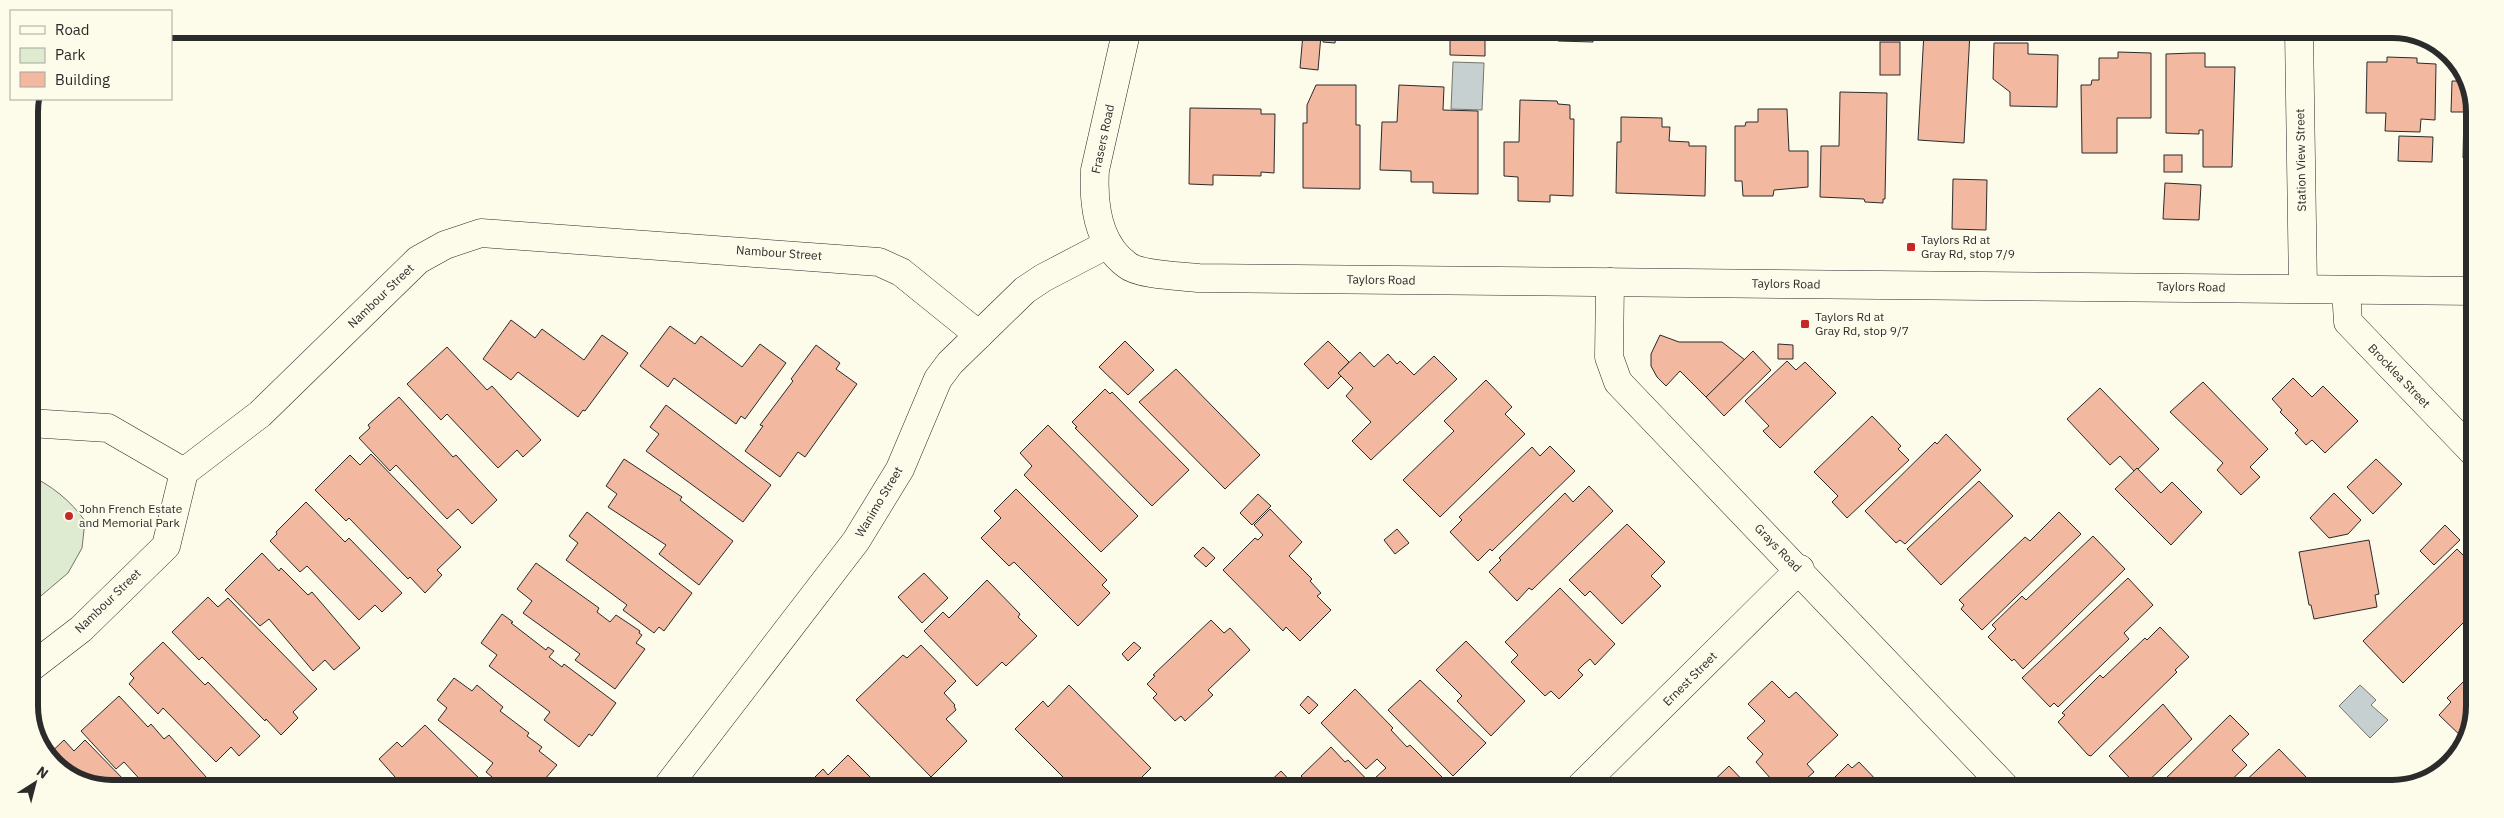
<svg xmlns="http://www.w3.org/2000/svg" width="2504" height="818" font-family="'IBM Plex Sans',sans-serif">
  <rect width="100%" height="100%" fill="#fdfbea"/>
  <path fill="#deebd1" stroke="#74746e" d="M29 475C51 485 71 501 85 521L82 548 68 573 29 606Z"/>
  <g fill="#c7d0d0" stroke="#74746e">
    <polygon points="1453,62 1484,63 1482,110 1451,109"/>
    <polygon points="2360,685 2376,700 2371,705 2388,720 2370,738 2339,706"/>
  </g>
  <g fill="#f2b8a0" stroke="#2b2b2b">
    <polygon points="1924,32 1970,32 1964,143 1918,140"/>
    <polygon points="1323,33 1336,33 1335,43 1323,42"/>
    <polygon points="1558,33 1593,33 1593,42 1558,41"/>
    <polygon points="1303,34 1321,35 1318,70 1300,68"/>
    <polygon points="1450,34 1485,35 1485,56 1450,55"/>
    <rect x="1880" y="42" width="20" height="33"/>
    <polygon points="1994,43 2028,43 2028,54 2058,55 2057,107 2010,106 2010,92 1993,79"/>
    <polygon points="2118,52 2151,53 2151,118 2117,118 2117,153 2082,153 2081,85 2091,85 2092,80 2099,80 2099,58 2118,58"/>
    <polygon points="2193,53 2205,53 2205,67 2235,67 2232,167 2203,167 2203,130 2199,130 2199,134 2166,133 2166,54"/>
    <polygon points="2387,57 2417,58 2417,63 2436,64 2435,120 2421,119 2420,132 2385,131 2386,113 2366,113 2367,62 2387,62"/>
    <polygon points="2463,75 2475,106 2475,158 2463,158 2464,112 2451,112 2452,81 2463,81"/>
    <polygon points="1316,85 1356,85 1356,125 1360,125 1360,189 1303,188 1303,123 1307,123 1307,105"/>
    <polygon points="1399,85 1444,87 1443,110 1478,111 1478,194 1433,193 1433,182 1411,182 1411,171 1380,170 1382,122 1397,122"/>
    <polygon points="1840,92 1887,93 1885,199 1883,199 1883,203 1865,202 1864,199 1820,197 1821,146 1839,146"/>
    <polygon points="1520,100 1557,101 1558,104 1570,105 1570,119 1574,119 1573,196 1550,195 1550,202 1518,201 1518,177 1504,176 1504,142 1519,142"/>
    <polygon points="1190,108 1261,109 1261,114 1275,114 1274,173 1261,172 1261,176 1213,175 1213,185 1189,184"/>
    <polygon points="1758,109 1787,109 1789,151 1808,151 1808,187 1774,190 1773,196 1743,196 1742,181 1735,181 1735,126 1745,126 1746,122 1758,122"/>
    <polygon points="1621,117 1662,118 1662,127 1670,127 1669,141 1689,142 1689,146 1706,146 1705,196 1616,193 1617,142 1621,142"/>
    <polygon points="2399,136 2433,137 2432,162 2398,161"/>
    <rect x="2164" y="155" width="18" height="17"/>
    <polygon points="1953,179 1987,180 1986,230 1952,229"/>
    <polygon points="2165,183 2201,185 2199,220 2163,219"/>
    <polygon points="511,320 535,338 542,329 584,360 602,335 628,353 585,411 583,410 578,417 518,372 511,380 483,359"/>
    <polygon points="670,326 695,344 701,336 742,367 760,344 786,363 745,419 741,416 736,424 674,378 668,387 640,366"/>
    <polygon points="1660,335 1679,342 1722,342 1745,360 1706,397 1680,371 1666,386 1657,377 1651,366 1651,354"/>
    <polygon points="1125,341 1154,370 1128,395 1099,367"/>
    <polygon points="1328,341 1349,362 1338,373 1341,376 1328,389 1304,364"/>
    <polygon points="1778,344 1793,345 1793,359 1778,359"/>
    <polygon points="816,345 840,363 836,369 857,384 805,457 798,452 780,477 745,451 763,426 760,425 793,381 791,379"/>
    <polygon points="447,347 487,390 492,386 541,440 523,457 517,450 498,468 447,414 441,420 407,384"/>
    <polygon points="1753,351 1771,370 1724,416 1706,397"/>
    <polygon points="1360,352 1374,367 1388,354 1397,364 1400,361 1414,375 1434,356 1457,379 1371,460 1352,441 1371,422 1346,396 1353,388 1338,373"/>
    <polygon points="1787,361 1796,370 1805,362 1836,393 1780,448 1763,431 1769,426 1745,401"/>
    <polygon points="1176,369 1260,455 1225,489 1139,402"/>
    <polygon points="2293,378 2312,397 2323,386 2358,421 2325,453 2312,440 2306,445 2295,433 2298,430 2280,412 2282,410 2272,399"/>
    <polygon points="1486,380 1512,407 1505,414 1525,434 1440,517 1403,480 1454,431 1444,421"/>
    <polygon points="2203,382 2268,449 2250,467 2260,477 2241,495 2217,470 2223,463 2170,412"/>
    <polygon points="2100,388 2159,449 2135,472 2120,456 2110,465 2067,419"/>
    <polygon points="1105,389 1110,394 1112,392 1189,470 1152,506 1075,428 1077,427 1072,422"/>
    <polygon points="399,397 453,457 456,455 497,500 472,524 458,509 447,519 396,465 390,471 359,438 370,428 368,425"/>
    <polygon points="666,405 771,485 743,522 646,451 659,434 650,427"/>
    <polygon points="1872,416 1901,446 1898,449 1909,460 1847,518 1832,502 1838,496 1814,472"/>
    <polygon points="1048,425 1138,516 1101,552 1024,475 1032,466 1020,453"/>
    <polygon points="1946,434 1981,470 1905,544 1900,540 1896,543 1865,511 1935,442 1937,444"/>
    <polygon points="1550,446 1575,471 1492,551 1490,549 1478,561 1450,532 1462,520 1459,517 1532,447 1540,456"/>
    <polygon points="371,454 461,547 437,570 442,575 425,593 410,577 408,579 349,518 346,521 315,490 350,455 360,465"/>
    <polygon points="624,459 682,497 680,500 733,541 699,585 659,554 666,545 608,507 617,494 606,486"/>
    <polygon points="2376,459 2402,484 2373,514 2347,487"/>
    <polygon points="2137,468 2161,493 2172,482 2202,512 2171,545 2115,489"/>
    <polygon points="1979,481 2013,516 1941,585 1907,549"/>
    <polygon points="1589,486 1613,511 1532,590 1529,588 1517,601 1489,572 1501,560 1499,558 1565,493 1573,502"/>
    <polygon points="1016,489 1107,580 1102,585 1110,593 1078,626 1014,562 1009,566 981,538 1001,518 994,511"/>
    <polygon points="2334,493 2361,520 2348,534 2329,538 2310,518"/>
    <polygon points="1258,494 1271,506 1252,525 1240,513"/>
    <polygon points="306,502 345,542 349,538 402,593 382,612 375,605 359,620 307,566 300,572 270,541 277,534 276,532"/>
    <polygon points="1270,509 1302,542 1289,556 1312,579 1310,581 1321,593 1317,596 1331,610 1300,641 1286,627 1283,631 1223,570 1255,538 1258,540 1263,535 1254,525"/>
    <polygon points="587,512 692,593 664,631 659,627 654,633 623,610 627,605 566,560 578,543 569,536"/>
    <polygon points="2059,512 2081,534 1982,630 1961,609 1964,605 1959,600 2025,537 2030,541"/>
    <polygon points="1627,524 1665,562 1651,576 1661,586 1622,624 1590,591 1585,596 1569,580"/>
    <polygon points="2445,525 2460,540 2434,565 2420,551"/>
    <polygon points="1397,529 1409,543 1395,554 1384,540"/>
    <polygon points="2093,536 2125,569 2023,669 2014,659 2012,661 1988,637 1996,629 1992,625 2022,596 2026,600"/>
    <polygon points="2369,540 2379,594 2375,595 2377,607 2314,619 2311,605 2309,605 2299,552"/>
    <polygon points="1203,547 1215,558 1206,567 1194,556"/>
    <polygon points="2457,549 2473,565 2473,613 2403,683 2363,641"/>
    <polygon points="262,553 279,571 281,568 308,595 312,592 360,648 334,670 325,660 313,671 269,619 260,626 225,590"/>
    <polygon points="536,563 599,608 597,612 610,622 616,615 640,631 639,633 642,635 636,643 645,649 615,689 575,660 580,654 523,613 532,601 517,589"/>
    <polygon points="924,573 948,598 922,623 898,597"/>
    <polygon points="2128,578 2153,605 2124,633 2129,639 2058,707 2054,703 2050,707 2022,678"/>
    <polygon points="987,580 1020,614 1018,617 1037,636 1006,666 1002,662 977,686 924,631 943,612 949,618"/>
    <polygon points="1560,588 1615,644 1595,665 1590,659 1584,664 1578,670 1583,675 1559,699 1551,691 1545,696 1511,662 1518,655 1505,642"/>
    <polygon points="208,597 218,607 228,598 317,689 293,712 298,718 281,735 266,719 265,721 202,657 199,660 172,632"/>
    <polygon points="502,614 513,622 511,623 546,650 548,647 554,651 549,657 562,667 564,664 616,703 592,736 589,734 579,747 544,720 550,712 489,666 497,655 481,643"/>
    <polygon points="1211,620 1224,633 1230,628 1250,650 1208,690 1213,695 1185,721 1181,716 1175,721 1153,698 1157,694 1147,684 1155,676 1153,675"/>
    <polygon points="2160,627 2189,657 2175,670 2177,672 2091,756 2088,755 2058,722 2065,715 2062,713 2100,675 2103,678 2145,638 2147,640"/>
    <polygon points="1466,641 1525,701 1491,736 1457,701 1462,696 1436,670"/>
    <polygon points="163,642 205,685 208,682 260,736 239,756 231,747 216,762 163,708 158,714 129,684 134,678 130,674"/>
    <polygon points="1134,642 1141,648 1128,661 1122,654"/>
    <polygon points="921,645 956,681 944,693 955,705 954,706 956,710 946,719 967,741 931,777 856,700 903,655 907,658"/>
    <polygon points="2473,672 2472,728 2465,740 2439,715 2451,702 2447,698"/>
    <polygon points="454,678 472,691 477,685 503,707 500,711 529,733 527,736 542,747 539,751 557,765 538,787 504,787 486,772 493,763 438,720 447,708 437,700"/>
    <polygon points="1420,680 1486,743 1453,776 1388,710"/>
    <polygon points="1772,681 1789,698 1796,692 1838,735 1807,764 1814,772 1799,785 1791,777 1779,788 1756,762 1763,754 1747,738 1765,721 1748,704"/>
    <polygon points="1069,685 1151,768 1131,788 1074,788 1015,729 1043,701 1048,707"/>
    <polygon points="1355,689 1393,728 1391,730 1407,747 1410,745 1451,786 1448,788 1385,788 1375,778 1386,768 1377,759 1366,769 1321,723"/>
    <polygon points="119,696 148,727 151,724 164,739 169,735 214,786 146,786 124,762 116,769 81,731"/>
    <polygon points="1308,696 1318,705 1309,714 1300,705"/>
    <polygon points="2163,704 2192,739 2140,789 2109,756"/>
    <polygon points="2230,715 2249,734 2232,750 2247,765 2222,789 2155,789"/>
    <polygon points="425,725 488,787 404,787 379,759 397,742 402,747"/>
    <polygon points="64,740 74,751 85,740 130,786 90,786 46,757"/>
    <polygon points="1331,747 1345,762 1348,760 1375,788 1313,788 1301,776"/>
    <polygon points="2279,749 2307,778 2296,789 2237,789"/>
    <polygon points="848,755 880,787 805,787 823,769 828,775"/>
    <polygon points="1859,762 1882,786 1879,789 1823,789 1848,764 1852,768"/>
    <polygon points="1729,766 1750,788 1706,788 1707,787"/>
    <polygon points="1281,771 1297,788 1263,788"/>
    <polygon points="2327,782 2334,789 2319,789"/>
  </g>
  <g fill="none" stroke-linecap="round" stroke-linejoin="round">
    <g stroke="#2b2b2b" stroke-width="29">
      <g id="street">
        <polyline points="2299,32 2303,288"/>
        <polyline points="1610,282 1609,357 1618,382 2007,789"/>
        <polyline points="2346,290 2348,322 2474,453"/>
        <polyline points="29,423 108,428 184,472"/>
        <polyline points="29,669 81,629 166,546 184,472 260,414 418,260 445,245 481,233 879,262 901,272 979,335"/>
        <polyline points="667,787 856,541 900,469 938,379 950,363 1025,290 1043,278 1108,244"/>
        <polyline points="1579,788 1800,569"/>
      </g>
    </g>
    <g stroke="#2b2b2b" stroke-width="29">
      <path id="secondary" d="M1126 33 1095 170C1093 204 1097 243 1127 265 1139 275 1182 276 1198 278L2474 291"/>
    </g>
    <use href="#street" stroke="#fdfbea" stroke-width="28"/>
    <use href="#secondary" stroke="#fdfbea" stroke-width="28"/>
  </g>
  <g fill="#c62828" stroke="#fdfbea" stroke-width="2">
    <rect x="1906" y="242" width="10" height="10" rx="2.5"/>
    <rect x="1800" y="319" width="10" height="10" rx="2.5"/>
    <circle cx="69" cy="516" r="5"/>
  </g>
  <g text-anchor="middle" stroke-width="4" stroke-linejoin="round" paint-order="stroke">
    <g font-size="12" fill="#2b2b2b" stroke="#fdfbea">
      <text transform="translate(1103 139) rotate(-78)" y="4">Frasers Road</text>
      <text transform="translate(2301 160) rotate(-91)" y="4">Station View Street</text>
      <text transform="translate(779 253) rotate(4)" y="4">Nambour Street</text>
      <text transform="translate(1381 280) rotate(1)" y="4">Taylors Road</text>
      <text transform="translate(1786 284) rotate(1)" y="4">Taylors Road</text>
      <text transform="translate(2191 287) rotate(1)" y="4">Taylors Road</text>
      <text transform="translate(381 296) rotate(-44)" y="4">Nambour Street</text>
      <text transform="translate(2399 376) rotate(46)" y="4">Brocklea Street</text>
      <text transform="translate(879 502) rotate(-59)" y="4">Wanimo Street</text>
      <text transform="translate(1778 548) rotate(46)" y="4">Grays Road</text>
      <text transform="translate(108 601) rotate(-44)" y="4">Nambour Street</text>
      <text transform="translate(1690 679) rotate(-45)" y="4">Ernest Street</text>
    </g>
    <g font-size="12" fill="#2b2b2b" stroke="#fdfbea" text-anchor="start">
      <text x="1921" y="244">Taylors Rd at<tspan x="1921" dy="14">Gray Rd, stop 7/9</tspan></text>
      <text x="1815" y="321">Taylors Rd at<tspan x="1815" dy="14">Gray Rd, stop 9/7</tspan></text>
      <text x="79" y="513">John French Estate<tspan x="79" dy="14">and Memorial Park</tspan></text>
    </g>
  </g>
  <path d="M0 0H2504V818H0ZM112 38H2392A74 74 0 0 1 2466 112V706A74 74 0 0 1 2392 780H112A74 74 0 0 1 38 706V112A74 74 0 0 1 112 38Z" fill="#fdfbea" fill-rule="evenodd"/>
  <path fill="none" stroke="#2b2b2b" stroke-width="6" d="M112 38H2392A74 74 0 0 1 2466 112V706A74 74 0 0 1 2392 780H112A74 74 0 0 1 38 706V112A74 74 0 0 1 112 38Z"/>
  <rect x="10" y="10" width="162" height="90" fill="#fdfbea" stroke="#a9a89e"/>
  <rect x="20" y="26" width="25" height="8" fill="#fdfbea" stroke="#a9a89e"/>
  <text x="55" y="35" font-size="15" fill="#2b2b2b">Road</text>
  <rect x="20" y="48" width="25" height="15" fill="#deebd1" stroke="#a9a89e"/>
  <text x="55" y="60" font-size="15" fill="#2b2b2b">Park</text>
  <rect x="20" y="72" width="25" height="15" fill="#f2b8a0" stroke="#a9a89e"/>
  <text x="55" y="85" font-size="15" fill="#2b2b2b">Building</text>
  <g transform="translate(35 783) rotate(36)" stroke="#fdfbea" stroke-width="4" paint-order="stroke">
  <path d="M0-4L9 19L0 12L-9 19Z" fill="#2b2b2b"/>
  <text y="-8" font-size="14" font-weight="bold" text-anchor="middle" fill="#2b2b2b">N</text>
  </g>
</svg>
